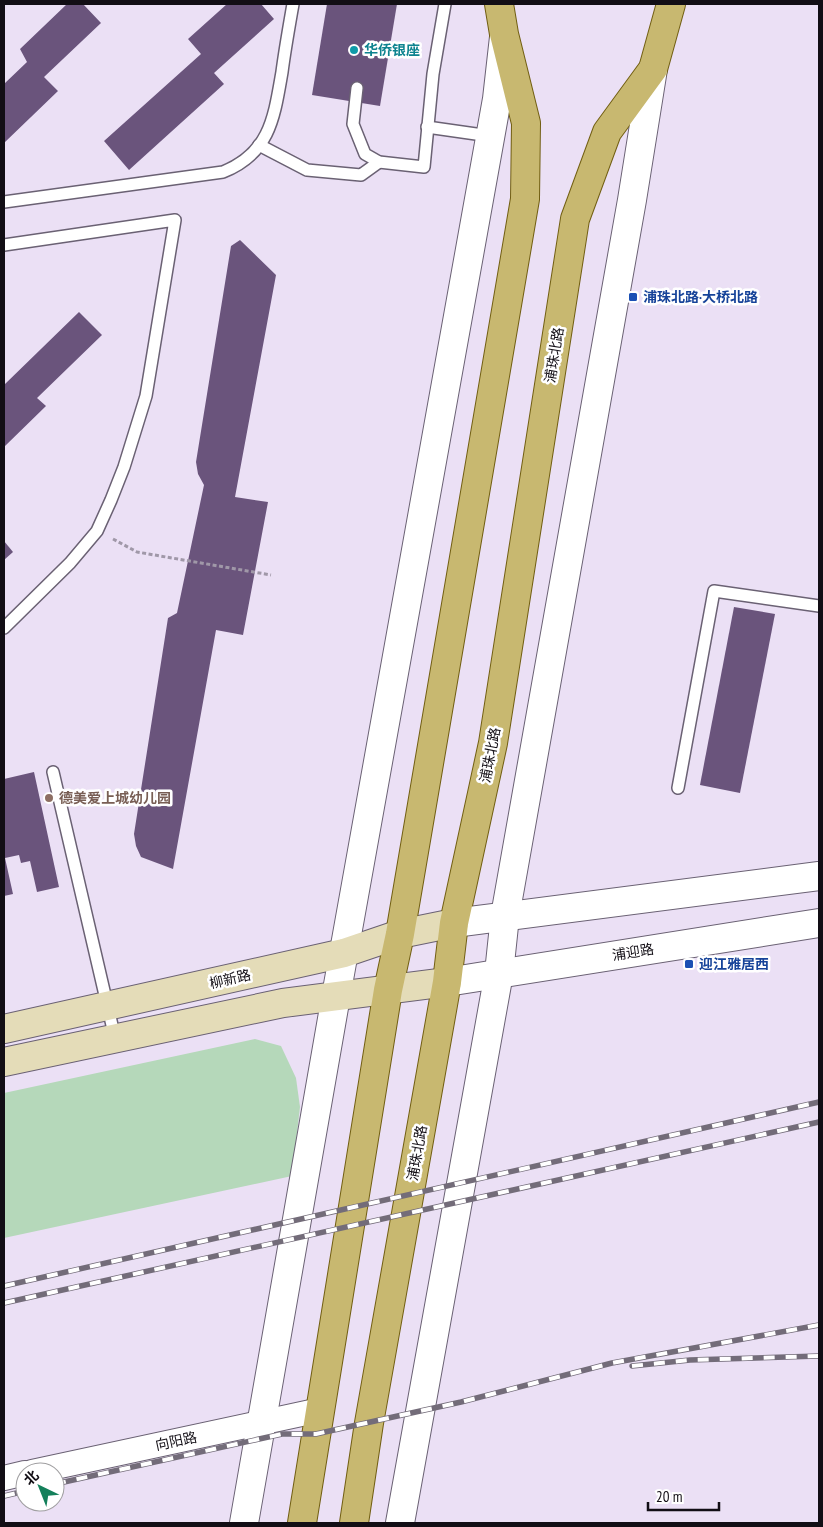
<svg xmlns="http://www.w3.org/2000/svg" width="823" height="1527" font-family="'PT Sans Narrow','Noto Sans SC',sans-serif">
  <rect width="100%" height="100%" fill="#ebe0f5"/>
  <polygon fill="#b5d8ba" points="255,1039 281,1046 296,1078 300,1107 292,1176 4,1238 4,1093"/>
  <g fill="#6a547c">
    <polygon points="67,4 83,4 101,23 44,77 58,91 4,143 4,84 27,62 20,49"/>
    <polygon points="227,4 261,4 274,19 214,73 224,84 129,170 104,141 201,54 188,39"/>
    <polygon points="327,4 397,4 380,106 312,95"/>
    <polygon points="240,240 276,275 235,497 268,502 243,635 216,630 173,869 141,857 136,846 134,834 168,618 177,613 204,485 198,474 196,462 231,246"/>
    <polygon points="79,312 102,335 37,398 46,406 4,447 4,385"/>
    <polygon points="4,541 13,552 4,560"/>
    <polygon points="734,607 775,614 740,793 700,785"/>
    <polygon points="34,772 59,887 37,892 30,861 21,863 19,855 5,858 13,894 4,896 4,779"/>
  </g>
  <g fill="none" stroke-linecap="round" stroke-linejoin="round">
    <g stroke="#6a6173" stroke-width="14">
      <g id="service">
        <polyline points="357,88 353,124 365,154 379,162 424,167 433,74 445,4"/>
        <polyline points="427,127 490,136"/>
        <polyline points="259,145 307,170 361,175 379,162"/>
        <path d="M4 202 223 172C270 153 274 118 282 72 285 49 289 27 293 4"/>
        <polyline points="4,245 175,220 146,396 124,467 111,500 97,531 70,563 4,628"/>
        <polyline points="53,772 115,1038"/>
        <polyline points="678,788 714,591 819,606"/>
      </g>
    </g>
    <g stroke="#6a6173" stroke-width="26">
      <g id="minor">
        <polyline points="32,1472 320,1410"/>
        <polyline points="4,1478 25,1473"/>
      </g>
    </g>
    <g stroke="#6a6173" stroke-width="30">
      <g id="tertiary">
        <polyline points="454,923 819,876"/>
        <polyline points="447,982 819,923"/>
        <polyline points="244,1523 336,996 497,99 504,37"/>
        <polyline points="400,1523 499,973 505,916 632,200 653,69"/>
      </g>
    </g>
    <g stroke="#6a6173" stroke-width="30">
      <g id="secondary">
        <polyline points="4,1029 344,953 400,934 454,923"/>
        <polyline points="4,1062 283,1003 447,982"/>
      </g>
    </g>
    <g stroke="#715e12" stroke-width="30">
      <g id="primary">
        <polyline points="302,1523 388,990 400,934 525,199 526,123 504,34 499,4"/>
        <polyline points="354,1523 369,1423 447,982 454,923 493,743 575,219 607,132 653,69 671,4"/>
      </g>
    </g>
    <polyline stroke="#a098a8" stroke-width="3" stroke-dasharray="4 2.5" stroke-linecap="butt" points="113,539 137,552 271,575"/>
    <use href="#service" stroke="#fff" stroke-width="11"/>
    <use href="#minor" stroke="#fff" stroke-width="24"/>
    <use href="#tertiary" stroke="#fff" stroke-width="28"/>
    <use href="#secondary" stroke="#e4dcb8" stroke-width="28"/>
    <use href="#primary" stroke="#c8b870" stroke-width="28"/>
    <g stroke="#736c79" stroke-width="5.5">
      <g id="rail">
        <polyline points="4,1286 819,1102"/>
        <polyline points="4,1303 819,1122"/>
        <polyline points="632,1366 690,1360 819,1356"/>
        <polyline points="55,1484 282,1434 316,1434 461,1402 612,1363 819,1325"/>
        <polyline points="4,1496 25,1491"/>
      </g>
    </g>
    <use href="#rail" stroke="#fff" stroke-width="4" stroke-dasharray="11" stroke-linecap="butt"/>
  </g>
  <circle fill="#0f9aa8" stroke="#fff" stroke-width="2" cx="354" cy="50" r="5"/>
  <g fill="#1a4fb4" stroke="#fff" stroke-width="2">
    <rect x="628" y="292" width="10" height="10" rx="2.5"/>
    <rect x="684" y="959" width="10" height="10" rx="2.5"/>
  </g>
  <circle fill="#8d6e63" stroke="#fff" stroke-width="2" cx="49" cy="798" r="5"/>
  <g text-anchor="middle" stroke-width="5" stroke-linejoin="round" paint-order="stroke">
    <g font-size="14" font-weight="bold" fill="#0d838f" stroke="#fff" text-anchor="start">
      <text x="364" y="55">华侨银座</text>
    </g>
    <g font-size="14" font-weight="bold" fill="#164399" stroke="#fff" text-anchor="start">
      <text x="643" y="302">浦珠北路·大桥北路</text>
      <text x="699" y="969">迎江雅居西</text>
    </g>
    <g font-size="14" fill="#120e15" stroke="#fff">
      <text transform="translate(554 355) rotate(-81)" y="5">浦珠北路</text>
      <text transform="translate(490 755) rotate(-79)" y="5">浦珠北路</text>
      <text transform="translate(633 952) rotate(-9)" y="5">浦迎路</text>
      <text transform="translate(230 979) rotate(-13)" y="5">柳新路</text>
      <text transform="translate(417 1153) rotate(-80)" y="5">浦珠北路</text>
      <text transform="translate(176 1441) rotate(-12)" y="5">向阳路</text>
    </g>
    <g font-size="14" font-weight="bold" fill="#785e54" stroke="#fff" text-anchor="start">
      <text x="59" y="803">德美爱上城幼儿园</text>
    </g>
  </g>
  <rect width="823" height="1527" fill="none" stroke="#120e15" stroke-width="10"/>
  <g transform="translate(40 1487) rotate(317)"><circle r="24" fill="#ffffff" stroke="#a09fa1"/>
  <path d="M0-4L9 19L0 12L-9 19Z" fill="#14805b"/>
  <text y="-8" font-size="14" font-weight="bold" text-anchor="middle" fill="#120e15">北</text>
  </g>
  <path d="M648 1502v8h71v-8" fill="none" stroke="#120e15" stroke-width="2.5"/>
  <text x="656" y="1502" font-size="15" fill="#120e15" stroke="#ffffff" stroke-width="4" paint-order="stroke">20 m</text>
</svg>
